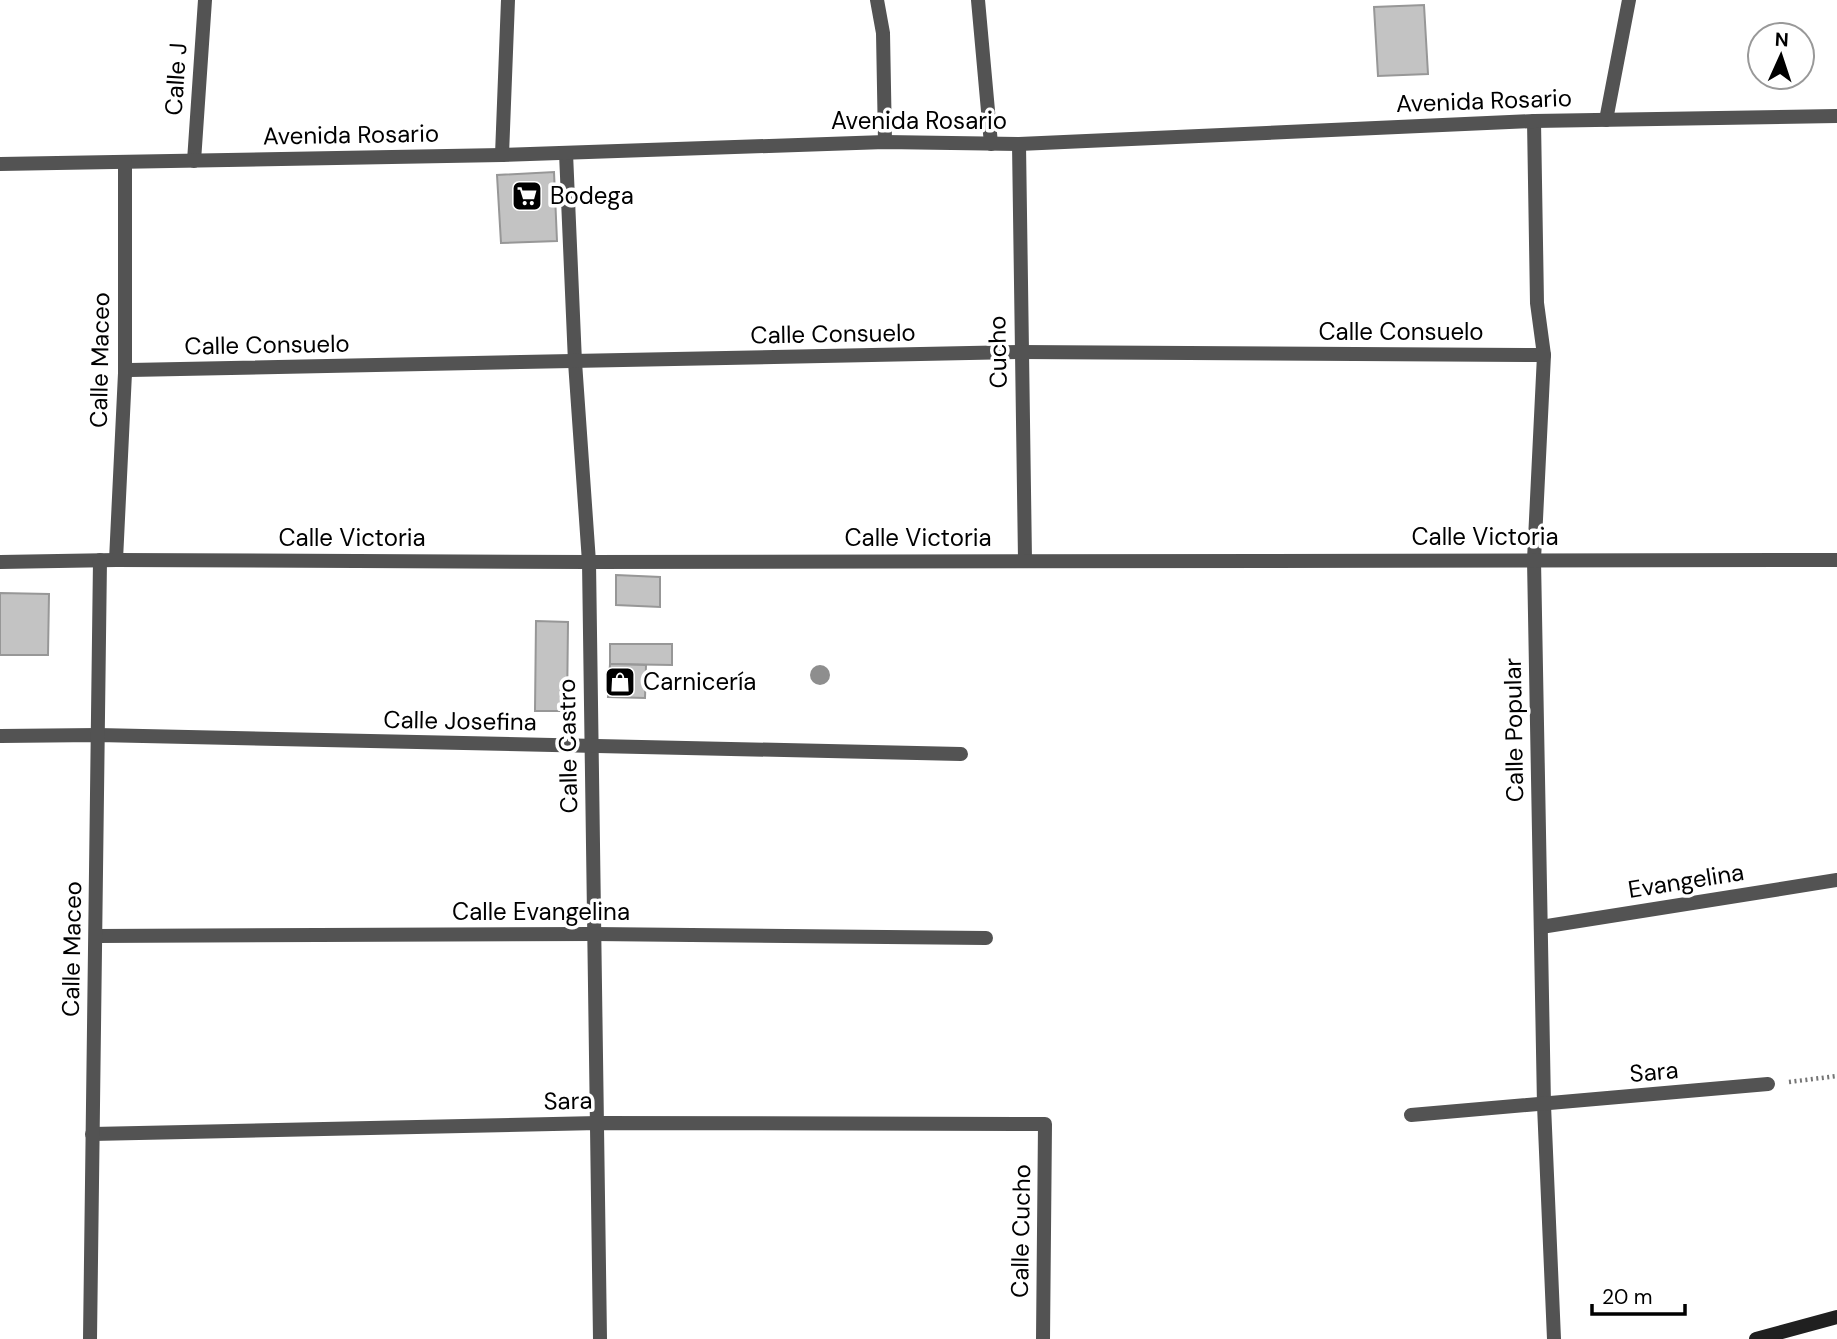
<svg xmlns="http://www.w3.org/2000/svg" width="1837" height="1339" font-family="'DM Sans',sans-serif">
  <rect width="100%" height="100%" fill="#fff"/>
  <g fill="#c3c3c3" stroke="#979797" stroke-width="2">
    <polygon points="1424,5 1428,74 1378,76 1374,7"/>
    <polygon points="554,172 557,241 501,243 497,175"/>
    <polygon points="616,575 660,577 660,607 616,605"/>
    <polygon points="0,593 49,594 48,655 0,655"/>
    <polygon points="536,621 568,622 567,711 535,711"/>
    <polygon points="610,644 672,644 672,665 610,664"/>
    <polygon points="610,664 646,665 645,698 608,697"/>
  </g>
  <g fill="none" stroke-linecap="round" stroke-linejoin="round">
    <polyline stroke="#757575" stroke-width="4.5" stroke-dasharray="2 3.5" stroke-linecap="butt" points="1789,1082 1837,1076"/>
    <g stroke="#535353" stroke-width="14">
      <polyline points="978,0 991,144"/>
      <polyline points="1606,120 1629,0"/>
      <polyline points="502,155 508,0"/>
    </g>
    <g stroke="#535353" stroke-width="14">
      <polyline points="877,0 883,33 885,142"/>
      <polyline points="1534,121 1537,303 1544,355 1534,560 1544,1105 1554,1339"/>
      <polyline points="1019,144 1025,560"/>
      <polyline points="566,153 575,362 589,562 600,1339"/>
      <polyline points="194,161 205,0"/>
      <polyline points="0,164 502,155 885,142 1019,144 1534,121 1837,116"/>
      <polyline points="125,373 130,370 1020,352 1544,355"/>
      <polyline points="116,560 125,373 125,162"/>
      <polyline points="0,562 116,560 589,562 1837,560"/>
      <polyline points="0,736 98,735 961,754"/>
      <polyline points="1541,927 1837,880"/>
      <polyline points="96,936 594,934 986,938"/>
      <polyline points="1411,1115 1768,1084"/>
      <polyline points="92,1134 598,1123 1045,1124 1043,1339"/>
      <polyline points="90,1339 100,560"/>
    </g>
    <polyline stroke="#202020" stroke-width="14" points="1756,1339 1837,1317"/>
  </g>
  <circle fill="#8e8e8e" cx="820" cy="675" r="10"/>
  <defs>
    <g id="supermarket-square" transform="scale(1.575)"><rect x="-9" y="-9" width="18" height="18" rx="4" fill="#000" stroke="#fff"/><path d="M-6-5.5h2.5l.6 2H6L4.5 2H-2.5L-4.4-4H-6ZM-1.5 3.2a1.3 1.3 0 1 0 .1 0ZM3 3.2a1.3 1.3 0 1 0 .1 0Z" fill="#fff"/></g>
    <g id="shop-square" transform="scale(1.575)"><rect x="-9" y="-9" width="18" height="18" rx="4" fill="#000" stroke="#fff"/><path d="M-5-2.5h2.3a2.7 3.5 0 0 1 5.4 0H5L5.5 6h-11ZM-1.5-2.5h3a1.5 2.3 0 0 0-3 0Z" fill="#fff"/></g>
  </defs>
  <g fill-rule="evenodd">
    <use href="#supermarket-square" x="527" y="196"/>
    <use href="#shop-square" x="620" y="682"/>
  </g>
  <g text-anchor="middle" stroke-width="7" stroke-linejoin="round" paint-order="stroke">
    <g font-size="24" fill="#000" stroke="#fff">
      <text transform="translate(176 79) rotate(-86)" y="8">Calle J</text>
      <text transform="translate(1484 101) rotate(-2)" y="8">Avenida Rosario</text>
      <text x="919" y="129">Avenida Rosario</text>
      <text transform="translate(351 135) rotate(-1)" y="8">Avenida Rosario</text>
      <text x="1401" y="340">Calle Consuelo</text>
      <text transform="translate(833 334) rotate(-1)" y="8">Calle Consuelo</text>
      <text transform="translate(267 345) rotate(-1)" y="8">Calle Consuelo</text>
      <text transform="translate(998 352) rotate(-91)" y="8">Cucho</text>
      <text transform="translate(100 360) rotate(-89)" y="8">Calle Maceo</text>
      <text x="1485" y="545">Calle Victoria</text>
      <text x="352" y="546">Calle Victoria</text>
      <text x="918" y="546">Calle Victoria</text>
      <text transform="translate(460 721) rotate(1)" y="8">Calle Josefina</text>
      <text transform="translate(1514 730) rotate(-91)" y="8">Calle Popular</text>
      <text transform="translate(568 746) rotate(-91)" y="8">Calle Castro</text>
      <text transform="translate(1686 881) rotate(-9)" y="8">Evangelina</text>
      <text x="541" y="920">Calle Evangelina</text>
      <text transform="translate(72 949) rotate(-89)" y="8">Calle Maceo</text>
      <text transform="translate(1654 1072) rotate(-5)" y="8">Sara</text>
      <text transform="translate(568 1101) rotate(-1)" y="8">Sara</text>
      <text transform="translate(1021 1231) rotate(-89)" y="8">Calle Cucho</text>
    </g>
    <g font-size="24" fill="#000" stroke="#fff" text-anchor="start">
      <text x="550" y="204">Bodega</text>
      <text x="643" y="690">Carnicería</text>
    </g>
  </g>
  <g transform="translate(1781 56) rotate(3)"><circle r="33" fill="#ffffff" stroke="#999999" stroke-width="2"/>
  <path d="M0-5L12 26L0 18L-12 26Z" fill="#000000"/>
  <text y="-10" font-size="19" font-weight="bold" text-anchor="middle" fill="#000000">N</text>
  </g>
  <path d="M1592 1304v10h93v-10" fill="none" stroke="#000000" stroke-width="3.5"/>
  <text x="1602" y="1304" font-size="21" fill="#000000" stroke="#ffffff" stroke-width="5" paint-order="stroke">20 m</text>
</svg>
